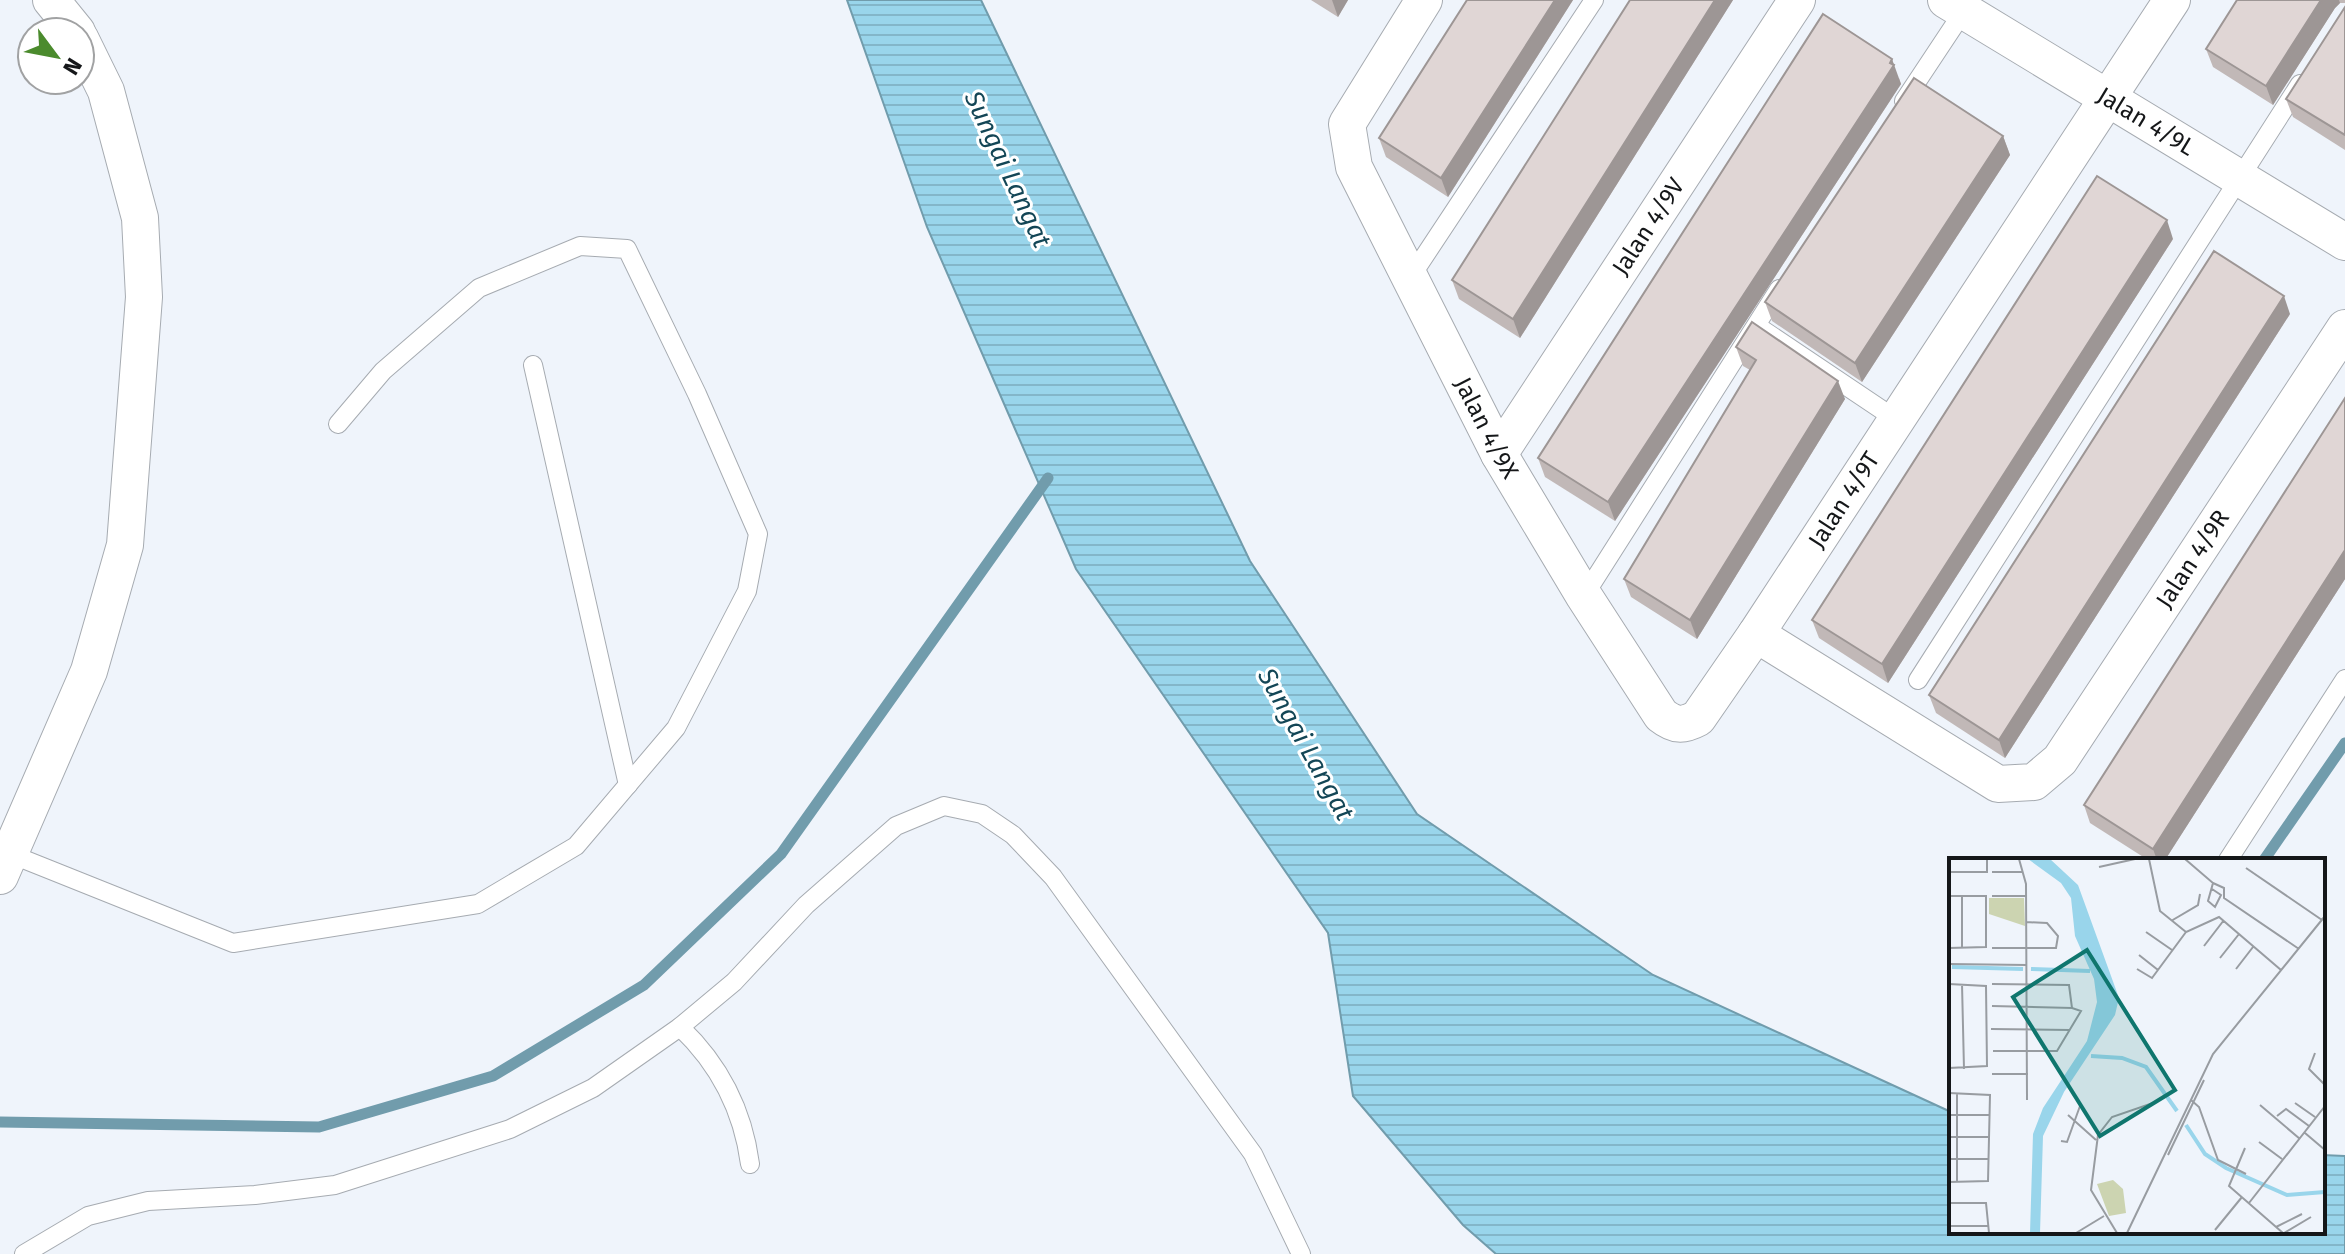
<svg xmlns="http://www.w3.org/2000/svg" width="2345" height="1254" font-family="'Fira Sans',sans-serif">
  <defs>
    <pattern id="water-rules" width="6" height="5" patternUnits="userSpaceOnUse" patternTransform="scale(2)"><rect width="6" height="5" fill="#99d5eb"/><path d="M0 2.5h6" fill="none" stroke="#83b6c9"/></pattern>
  </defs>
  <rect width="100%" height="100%" fill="#eff4fb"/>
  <polygon fill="url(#water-rules)" stroke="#719cac" stroke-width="2" points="847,0 981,0 1250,561 1417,814 1653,975 1951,1112 1951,1232 2323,1232 2323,1155 2345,1156 2345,1254 1496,1254 1463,1225 1353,1096 1328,933 1076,569 927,227"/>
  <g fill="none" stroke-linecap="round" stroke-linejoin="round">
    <g stroke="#719cac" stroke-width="11">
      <polyline points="2264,860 2345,743"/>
      <polyline points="0,1122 319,1127 493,1076 644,985 781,854 1048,478"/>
    </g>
    <g stroke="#a6abb1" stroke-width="20">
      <g id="service">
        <polyline points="1904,101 1967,6"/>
        <polyline points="1410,278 1594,0"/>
        <polyline points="1757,326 1897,420"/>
        <polyline points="533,365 628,785"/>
        <polyline points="1584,596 1779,289"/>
        <polyline points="1918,680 2300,84"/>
        <polyline points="8,853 233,943 478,904 576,846 676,728 747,591 758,534 697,394 627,249 580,246 479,288 383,371 338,424"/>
        <polyline points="2228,860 2345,679"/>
        <path d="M680 1027C719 1064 743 1111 750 1164"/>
        <polyline points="24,1254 88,1216 148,1201 255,1195 335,1185 510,1129 593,1088 680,1027 734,982 806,905 896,826 944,806 982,814 1013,835 1053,877 1253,1154 1301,1254"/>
      </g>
    </g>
    <g stroke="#a6abb1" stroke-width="38">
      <g id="minor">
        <polyline points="51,0 77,32"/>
        <path id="s1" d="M1424 0 1347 124 1354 167 1499 454 1584 596 1661 715C1675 726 1683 726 1698 718L1756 634"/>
        <path id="s2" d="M1946 0 2345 242"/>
        <path id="s3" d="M2172 0 1756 634 1998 784 2034 782 2060 760 2345 328"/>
        <path id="s4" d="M1499 454 1797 0"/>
        <polyline points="0,876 89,671 125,545 144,297 140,218 106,91 80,38"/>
      </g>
    </g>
    <use href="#service" stroke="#fff" stroke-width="18"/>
    <use href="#minor" stroke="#fff" stroke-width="36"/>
  </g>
  <g fill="#c1b8b7">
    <polygon points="1311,0 1348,0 1338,17"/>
    <polygon points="1467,0 1573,0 1448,197 1386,157 1379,138"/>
    <polygon points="1630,0 1733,0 1520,338 1459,299 1452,280"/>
    <polygon points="2237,0 2345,0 2345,3 2340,3 2335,8 2273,105 2213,67 2206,49"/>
    <polygon points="2345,7 2345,150 2293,117 2286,99"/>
    <polygon points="1899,78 1901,84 1615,521 1545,477 1538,458"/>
    <polygon points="2003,136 2010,155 1862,382 1772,321 1765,302"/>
    <polygon points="2173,239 1888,683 1819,638 1812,620"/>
    <polygon points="2290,314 2005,758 1936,713 1929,695"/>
    <polygon points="1736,347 1845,399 1697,639 1631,597 1624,579 1750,370 1743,366"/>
    <polygon points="2345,398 2345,579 2165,860 2148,860 2090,823 2084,805"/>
  </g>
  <g fill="#9d9695">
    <polygon points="1332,0 1348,0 1338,17"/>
    <polygon points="1555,0 1573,0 1448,197 1441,178"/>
    <polygon points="1715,0 1733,0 1520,338 1513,319"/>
    <polygon points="2321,0 2339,0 2340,3 2335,8 2273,105 2266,86"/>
    <polygon points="1892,59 1901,84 1615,521 1608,502"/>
    <polygon points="2003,136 2010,155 1862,382 1855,363"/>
    <polygon points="2167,220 2173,239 1888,683 1882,664"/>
    <polygon points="2284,296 2290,314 2005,758 1999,740"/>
    <polygon points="1838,381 1845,399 1697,639 1690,620"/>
    <polygon points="2345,550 2345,579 2165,860 2157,860 2153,849"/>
  </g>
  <g fill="#e0d6d5" stroke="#9d9695" stroke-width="2">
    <polygon points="1467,0 1555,0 1441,178 1379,138"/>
    <polygon points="1630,0 1715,0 1513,319 1452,280"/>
    <polygon points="2237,0 2321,0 2266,86 2206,49"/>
    <polygon points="2345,7 2345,135 2286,99"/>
    <polygon points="1823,14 1892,59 1890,63 1894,65 1608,502 1538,458"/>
    <polygon points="1914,78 2003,136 1855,363 1765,302"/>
    <polygon points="2097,176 2167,220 1882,664 1812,620"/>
    <polygon points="2214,251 2284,296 1999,740 1929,695"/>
    <polygon points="1752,322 1838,381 1690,620 1624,579 1756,360 1736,347"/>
    <polygon points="2345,398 2345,550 2153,849 2084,805"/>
  </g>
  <g text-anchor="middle" stroke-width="6" stroke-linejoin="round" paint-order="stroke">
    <g font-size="24" fill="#151719" stroke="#fff">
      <text dy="8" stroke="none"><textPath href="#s2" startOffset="234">Jalan 4/9L</textPath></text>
      <text dy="8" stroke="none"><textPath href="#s4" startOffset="272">Jalan 4/9V</textPath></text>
      <text dy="8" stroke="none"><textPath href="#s1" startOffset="482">Jalan 4/9X</textPath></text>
      <text transform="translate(1844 500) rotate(-57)" y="8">Jalan 4/9T</text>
      <text dy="8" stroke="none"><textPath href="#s3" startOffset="1354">Jalan 4/9R</textPath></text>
    </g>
    <g font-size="26" font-style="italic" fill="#134656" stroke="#fff">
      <text transform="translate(1008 169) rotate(65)" y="9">Sungai Langat</text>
      <text transform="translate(1306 744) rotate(61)" y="9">Sungai Langat</text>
    </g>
  </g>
  <g transform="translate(1949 858)">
    <rect width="376" height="376" fill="#eff4fb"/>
    <path d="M40 40H75L76 68 40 56Z" fill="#ccd4b1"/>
    <path d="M164 322 174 331 177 355 160 358 148 326Z" fill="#ccd4b1"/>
    <path d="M79 1H101L129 27 170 140 166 157 115 234 94 278 91 375H81L84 276 94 250 138 183 148 144 145 121 126 78 122 40 112 25Z" fill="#99d5eb"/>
    <path fill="none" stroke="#99d5eb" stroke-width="4" d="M3 109 74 111M82 111 141 113M142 198 173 200 197 209 228 253M237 267 256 296 277 310 338 337 376 334"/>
    <path fill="none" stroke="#989ca1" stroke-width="2" d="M70 1 77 26 78 242M200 1 211 53 237 74M236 1 264 25 259 43 266 49 272 37 263 31M150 9 186 1M297 10 373 62M0 14H38V1M43 14H73M264 25 275 30V40L350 91M0 38H38M13 38V90M43 38H77M0 44V1M222 63 249 47 251 36M197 74 223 92M255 88 275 62M0 90 37 89V38M43 90H107L109 78 98 65 77 64M190 97 209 112M271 100 290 76M0 106 78 107M188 111 203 120 237 74 270 59 332 112M287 111 304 89M0 126 37 128 38 208 0 210M13 126 15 211M43 148 123 150 120 127 43 126M42 171 121 172M44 193H108L132 153 123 150M366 195 360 211 376 227M43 216H79M0 235 41 237 39 323 0 324M8 235V324M242 242 250 249 269 302 297 316M346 245 366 259M311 247 351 281M0 257H40M119 257 147 282M328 258 337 251 360 268M356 275 376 292M0 279H40M112 283 118 284 131 248M310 284 333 301M296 290 280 328 334 375M219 297 255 222M0 301H40M0 345H37L40 375M300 345 376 248M0 368H40M327 369 353 356M266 372 293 339M127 375 155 358M168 375 142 332 149 277 163 259 204 245M178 375 264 196 376 58M335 375 362 359"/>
    <path fill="#0f766e" fill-opacity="0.15" stroke="#0f766e" stroke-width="4" d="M138 92 226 232 151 278 64 139Z"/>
    <rect width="376" height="376" fill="none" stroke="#151719" stroke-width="4"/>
  </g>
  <g transform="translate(56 56) rotate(122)"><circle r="38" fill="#ffffff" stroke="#a1a2a3" stroke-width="2"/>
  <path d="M0-6L14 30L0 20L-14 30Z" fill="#4b8b2d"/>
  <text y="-12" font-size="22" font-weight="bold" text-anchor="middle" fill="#151719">N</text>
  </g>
</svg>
